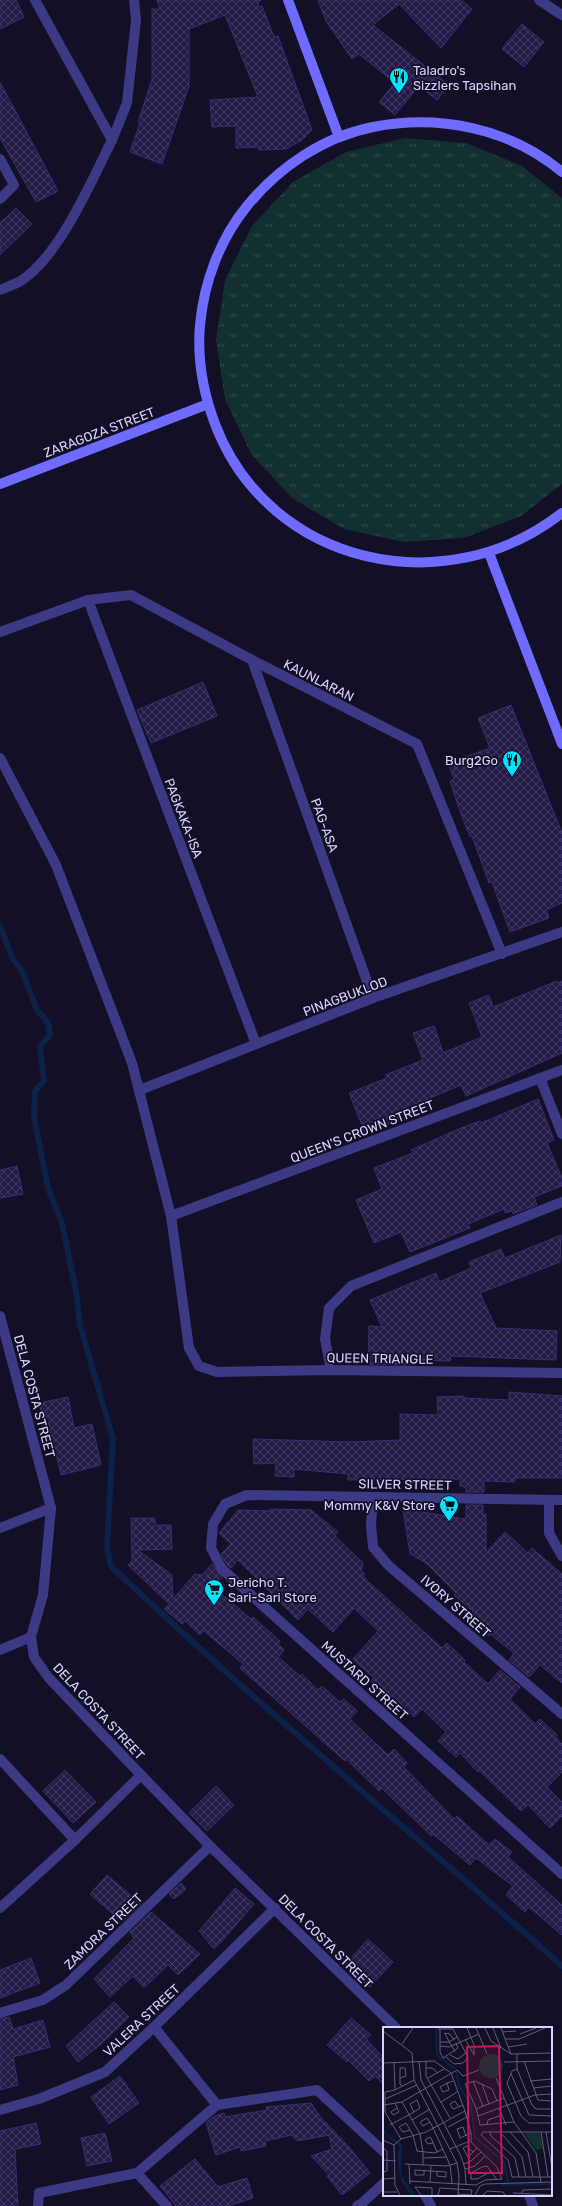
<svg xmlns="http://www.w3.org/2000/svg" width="562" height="2206" font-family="Rubik,sans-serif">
  <defs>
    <pattern id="grass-tufts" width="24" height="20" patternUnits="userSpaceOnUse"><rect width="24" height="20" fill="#12302f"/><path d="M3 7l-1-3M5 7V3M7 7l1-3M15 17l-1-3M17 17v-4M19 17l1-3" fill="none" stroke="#344d4e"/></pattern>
    <pattern id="building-cross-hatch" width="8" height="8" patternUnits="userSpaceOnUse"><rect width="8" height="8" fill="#241b47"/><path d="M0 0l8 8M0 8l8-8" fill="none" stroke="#433b63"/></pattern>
  </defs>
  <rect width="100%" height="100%" fill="#130f26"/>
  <polygon fill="url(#grass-tufts)" points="405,138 466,143 522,166 562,198 562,484 521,516 464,538 404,542 344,529 292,498 251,454 225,399 216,340 225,280 252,226 293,182 346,152"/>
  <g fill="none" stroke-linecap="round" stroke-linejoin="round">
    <path stroke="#0c2248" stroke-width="6" d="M0 926 12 957 22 971 37 1010 48 1023 50 1035 40 1046 44 1081 35 1091 34 1117 48 1188 62 1223 76 1291 80 1325 113 1439 107 1548 111 1566C257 1705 412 1832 562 1966"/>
  </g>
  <g fill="url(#building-cross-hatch)" stroke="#3b2d73">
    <polygon points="0,0 16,0 24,17 0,29"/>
    <polygon points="157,0 261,0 258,3 259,7 262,6 274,37 278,36 312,130 302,140 286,149 259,150 259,147 236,148 236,126 212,127 210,100 258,97 225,15 189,29 189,86 162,164 130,152 140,123 138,122 152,79 152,9 160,9"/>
    <polygon points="318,0 461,0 472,9 441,48 399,4 373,25 449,85 437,100 419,86 395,115 379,102 395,83 359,54 352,59 326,21"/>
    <polygon points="522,24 544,42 524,67 502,49"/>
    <polygon points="0,82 58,191 36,202 0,138"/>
    <polygon points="16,208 32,224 0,255 0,223"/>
    <polygon points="203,682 217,716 151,743 137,710"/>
    <polygon points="511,705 562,833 562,903 546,910 549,918 510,932 492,882 489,883 472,836 470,837 458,806 450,781 454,779 448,763 490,748 478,718"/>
    <polygon points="557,981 558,983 562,981 562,1053 466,1096 461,1085 423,1101 425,1105 400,1115 401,1119 365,1133 349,1093 387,1078 385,1075 423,1060 413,1033 434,1026 443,1052 445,1052 482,1037 469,1003 489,995 493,1007"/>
    <polygon points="538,1099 554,1140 547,1143 562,1178 562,1186 534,1197 537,1205 513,1214 512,1211 505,1213 504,1209 468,1224 470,1228 410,1252 401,1232 374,1243 356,1200 382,1189 374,1168 413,1153 411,1150 461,1128 480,1121 481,1123"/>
    <polygon points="17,1166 23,1194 0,1198 0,1170"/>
    <polygon points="561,1235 560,1262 480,1293 496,1328 557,1331 556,1360 451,1356 450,1361 412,1360 411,1365 368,1364 369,1326 382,1327 370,1300 436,1273 439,1282 471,1268 469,1262 501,1249 505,1258"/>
    <polygon points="509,1392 562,1396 562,1478 515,1478 515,1482 484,1481 484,1492 466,1492 466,1487 460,1486 460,1479 348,1480 348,1474 294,1469 294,1477 275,1476 276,1463 254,1464 253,1439 349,1442 400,1440 400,1414 438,1415 437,1397 464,1396 464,1398 509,1400"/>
    <polygon points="68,1397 74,1428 92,1424 101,1465 61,1475 50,1430 45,1431 39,1403"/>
    <polygon points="466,1505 483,1505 483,1514 486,1514 486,1553 505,1532 528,1553 532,1548 562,1574 562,1683 540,1665 529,1677 509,1660 514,1653 490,1634 489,1636 467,1617 473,1611 454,1595 456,1593 426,1563 410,1554 403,1509 466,1519"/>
    <polygon points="270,1509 311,1510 338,1532 335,1536 363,1563 361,1571 365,1574 363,1577 442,1648 447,1643 465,1660 464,1662 488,1684 500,1670 520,1687 510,1699 535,1724 540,1719 557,1735 555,1737 562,1744 562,1772 547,1787 562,1802 562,1816 550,1828 528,1805 521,1811 480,1771 478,1772 460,1753 456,1757 438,1741 446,1732 422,1709 414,1717 393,1696 391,1698 371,1681 374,1678 353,1659 378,1631 354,1608 333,1632 308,1609 298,1620 238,1560 231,1568 227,1565 221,1554 231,1544 219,1533 238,1510 270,1511"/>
    <polygon points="131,1518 155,1518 155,1525 171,1525 172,1549 138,1550 172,1575 173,1599 195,1574 202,1575 212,1564 222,1577 214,1585 214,1588 251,1619 253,1617 280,1641 278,1644 284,1650 278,1657 300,1676 302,1674 318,1690 322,1686 340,1702 344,1699 357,1711 350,1719 388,1755 394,1749 407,1763 404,1767 454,1819 457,1816 489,1845 495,1839 512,1852 508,1857 562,1905 562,1935 529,1907 525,1912 506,1895 513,1886 476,1858 470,1865 433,1834 431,1836 382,1788 379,1791 346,1759 345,1761 240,1668 243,1664 204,1631 200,1635 185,1621 182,1624 164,1609 169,1604 128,1565 132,1561"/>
    <polygon points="65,1770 96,1802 73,1823 43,1791"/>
    <polygon points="216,1786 234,1805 207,1831 189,1813"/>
    <polygon points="107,1875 141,1904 122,1922 90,1894"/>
    <polygon points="181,1883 186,1889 174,1899 169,1894"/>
    <polygon points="235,1888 254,1904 223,1940 214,1949 199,1931"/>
    <polygon points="151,1912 200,1954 178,1975 168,1965 144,1988 133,1976 110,1997 94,1979 134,1938 130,1932"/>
    <polygon points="368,1939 393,1962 370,1987 345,1965"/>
    <polygon points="31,1958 40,1983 0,1998 0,1970"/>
    <polygon points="114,2002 129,2017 99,2046 78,2062 66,2046"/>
    <polygon points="9,2017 13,2029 43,2020 50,2047 13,2057 18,2085 0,2090 0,2019"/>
    <polygon points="351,2018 371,2035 366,2039 384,2058 384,2085 375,2076 369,2081 348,2060 347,2062 327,2045"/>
    <polygon points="120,2076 139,2103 109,2124 91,2097"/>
    <polygon points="311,2103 327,2126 325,2122 350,2148 370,2173 342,2195 327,2176 329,2175 311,2156 332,2149 329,2135 297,2141 292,2135 265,2141 266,2146 241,2151 240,2147 216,2155 206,2123 213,2117 224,2113 225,2117 267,2110 266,2107"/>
    <polygon points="36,2123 41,2144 15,2149 18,2206 0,2206 0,2131"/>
    <polygon points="105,2133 112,2161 87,2166 81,2138"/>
    <polygon points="195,2159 218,2187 247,2178 253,2198 228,2206 176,2206 160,2186"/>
  </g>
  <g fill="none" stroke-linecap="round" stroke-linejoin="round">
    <path stroke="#3d3a85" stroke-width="10" d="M0 290C7 287 16 284 22 280 60 255 92 180 112 140"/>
    <g stroke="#3d3a85" stroke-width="10">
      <polyline points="35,0 112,140"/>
      <polyline points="539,0 562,15"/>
      <polyline points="112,140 127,103 136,20 134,0"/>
      <polyline points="0,159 14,185 0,199"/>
      <polyline points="88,600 256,1044"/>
      <polyline points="0,632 88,600 131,595 252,660 417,744 502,954"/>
      <polyline points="252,660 373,998"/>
      <polyline points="0,758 56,865 132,1063 171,1216 189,1348 199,1366 217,1372 331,1370 562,1373"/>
      <polyline points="540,1078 562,1134"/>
      <polyline points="140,1090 373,998 562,932"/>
      <polyline points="171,1216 562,1070"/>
      <polyline points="0,1316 51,1508 43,1595 31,1637 34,1657 48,1677 141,1775 210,1846 396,2028"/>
      <polyline points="331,1370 325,1339 329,1308 351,1286 562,1202"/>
      <polyline points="373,1497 371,1525 373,1547 388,1565 562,1714"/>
      <polyline points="549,1500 549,1533 562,1556"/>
      <polyline points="562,1500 247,1495 225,1504 213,1524 211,1548 222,1569 562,1874"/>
      <polyline points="0,1528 51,1508"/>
      <polyline points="0,1650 31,1637"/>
      <polyline points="0,1759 75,1840"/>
      <polyline points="0,1908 75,1840 141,1775"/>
      <polyline points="0,2013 43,2000 66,1985 210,1846"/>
      <polyline points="154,2027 217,2105"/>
      <polyline points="217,2105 317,2090 384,2152"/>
      <polyline points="0,2110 39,2099 105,2072 154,2027 275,1908"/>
      <polyline points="137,2173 167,2206"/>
      <polyline points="425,2195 431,2206"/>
      <polyline points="529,2195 533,2206"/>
      <polyline points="38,2206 39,2193 137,2173 217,2105"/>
      <polyline points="357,2206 361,2204 384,2183"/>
    </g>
    <g stroke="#6f6bff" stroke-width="10">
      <polyline points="288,0 339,137"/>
      <path d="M562 172C510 128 438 114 373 127 323 137 279 167 247 206 220 239 204 282 200 325 197 359 203 392 215 424 269 566 446 604 562 513"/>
      <polyline points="0,484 208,404"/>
      <polyline points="489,553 562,744"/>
    </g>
  </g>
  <defs>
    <g id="restaurant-pin" transform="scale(1)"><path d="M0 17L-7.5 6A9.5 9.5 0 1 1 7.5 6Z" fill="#00e5ff" stroke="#130f26"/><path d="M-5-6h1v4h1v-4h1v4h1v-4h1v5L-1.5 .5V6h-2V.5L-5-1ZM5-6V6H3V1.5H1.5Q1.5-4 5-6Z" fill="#111"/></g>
    <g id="supermarket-pin" transform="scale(1)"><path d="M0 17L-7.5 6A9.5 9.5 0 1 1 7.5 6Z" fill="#00e5ff" stroke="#130f26"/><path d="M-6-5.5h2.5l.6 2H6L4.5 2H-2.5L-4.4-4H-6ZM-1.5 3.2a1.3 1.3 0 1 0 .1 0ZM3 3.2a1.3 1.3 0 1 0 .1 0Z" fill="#111"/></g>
  </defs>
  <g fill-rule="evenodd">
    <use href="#restaurant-pin" x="399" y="77"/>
    <use href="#restaurant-pin" x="512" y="760"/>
    <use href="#supermarket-pin" x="449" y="1505"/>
    <use href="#supermarket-pin" x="214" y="1589"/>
  </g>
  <g text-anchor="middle" stroke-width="3.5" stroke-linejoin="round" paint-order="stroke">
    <g font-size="13" fill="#d9d4ff" stroke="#130f26" text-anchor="start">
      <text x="413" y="75">Taladro's<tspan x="413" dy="15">Sizzlers Tapsihan</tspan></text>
      <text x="498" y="765" text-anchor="end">Burg2Go</text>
      <text x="435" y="1510" text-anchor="end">Mommy K&amp;V Store</text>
      <text x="228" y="1587">Jericho T.<tspan x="228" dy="15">Sari-Sari Store</tspan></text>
    </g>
    <g font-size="13" fill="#d9d4ff" stroke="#130f26">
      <text transform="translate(99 432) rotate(-21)" y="5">ZARAGOZA STREET</text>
      <text transform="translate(319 680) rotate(27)" y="5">KAUNLARAN</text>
      <text transform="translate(184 818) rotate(69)" y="5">PAGKAKA-ISA</text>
      <text transform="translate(325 825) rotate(70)" y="5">PAG-ASA</text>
      <text transform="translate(345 996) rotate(-21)" y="5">PINAGBUKLOD</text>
      <text transform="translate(362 1131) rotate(-21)" y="5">QUEEN'S CROWN STREET</text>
      <text transform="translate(380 1358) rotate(1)" y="5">QUEEN TRIANGLE</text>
      <text transform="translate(35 1396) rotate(75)" y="5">DELA COSTA STREET</text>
      <text transform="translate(405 1484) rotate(1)" y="5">SILVER STREET</text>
      <text transform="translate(456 1606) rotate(41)" y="5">IVORY STREET</text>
      <text transform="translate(365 1680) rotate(42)" y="5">MUSTARD STREET</text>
      <text transform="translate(99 1711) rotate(47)" y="5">DELA COSTA STREET</text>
      <text transform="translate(103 1931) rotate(-44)" y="5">ZAMORA STREET</text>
      <text transform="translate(326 1941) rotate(45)" y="5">DELA COSTA STREET</text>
      <text transform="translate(141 2020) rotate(-43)" y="5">VALERA STREET</text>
    </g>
  </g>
  <g transform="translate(383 2027)">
    <rect width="169" height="169" fill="#130f26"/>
    <path d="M96 39a12 12 0 1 1 24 0a12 12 0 1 1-24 0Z" fill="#12302f"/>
    <path d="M141 106H157L160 122 153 123Z" fill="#12302f"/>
    <path d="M0 102 7 110 19 117 18 148 32 168 27 167 18 154 15 134 16 119 0 105Z" fill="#0c2248"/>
    <path fill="none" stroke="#0c2248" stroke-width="2" d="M53 1 54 28 72 42M73 45 76 59 88 78 92 110 121 135 125 155M118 158 169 157"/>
    <path fill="none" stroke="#625e7d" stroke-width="1" d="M84 1 91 18V28M93 1 104 27M102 1 108 14 128 27 169 26M110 1 118 21M118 1 128 27M55 2H70L85 30 80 36 71 37 63 30M57 2V25L60 31 75 21 73 16M0 4 29 26 31 53 74 136 76 149 75 168M119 5 133 4M61 6 67 7 71 13M62 7 72 25M137 7 153 1M82 12 91 28M122 12H136L162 1M57 15H66L74 10M19 17 30 1M57 19 66 20 96 7M125 20 144 17M134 27V42L149 78 153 82H169M67 28 75 32 83 26M36 34 38 53 78 129 82 142 83 157M43 34V49L67 91M141 34 155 73 169 74M169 34V48M11 35 12 63M121 35 169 34M0 36 51 34 68 46 82 84 88 106V115L114 140 119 152 102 153 93 158 26 154M43 41H49L55 46M134 42 129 44 124 56 138 89 146 96H169M128 47 146 88 169 89M17 51 23 49 22 41H17V57L19 59M45 51 61 42M113 51 131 95 153 126 158 155M90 54 100 79M147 54 169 52M64 56 66 63 60 65 57 60 64 56 70 54M99 57 106 77M150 61 169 59M2 72 34 58M114 74 109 62 92 54 82 57 93 81 97 98 131 95M19 75 37 107 40 125V138M58 75 74 65M12 76 16 85 10 88 8 85 14 81M1 78 19 75 74 43 80 49 96 43M75 79 72 74 67 77 70 82 80 78M116 81 123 98M93 82 121 71M95 89 152 68 169 67M29 93 47 82M47 95 40 99 37 95 44 91 47 95 50 101 67 138 69 156M7 98 31 85 37 81 34 73 27 77 31 85M104 98 105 93 119 88M65 100 84 90M27 103 20 105 16 100 23 96 30 108 34 124 52 126 60 122M107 105 108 109 132 131 136 150M117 105 139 130 143 150M127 105 145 125 150 150M158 105 165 150M163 105 169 141M169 105H100L98 108 125 133 129 150H169M83 109 80 100 74 102 77 111 88 106M18 112 2 85V65L12 63 31 53M0 113 11 118M50 116 45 117 42 113 47 110 48 111 54 125M11 118 18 112 43 105 82 84M11 118 12 158 17 168M0 121 4 124V144L0 145M67 122 87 114M90 125 84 119 80 121 85 130 94 121M40 131 64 130M0 133 13 134M22 137 63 139 74 136M26 137 27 157M81 137 88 134 98 125M99 140 88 146V152H94L109 144M99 140 104 139 114 153M82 142 92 139 102 129M41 144V148H32V143L63 145M54 145V149L63 150V145M0 152 12 151M47 155 48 139M0 165H14M130 166 169 168M75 167 88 168M138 167 140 163 169 162M38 168 32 160 49 161V168M55 168 57 161 89 163 88 168M92 168 97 159 102 157 169 155M100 168 104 164 120 165 122 168"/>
    <path fill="#c2185b" fill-opacity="0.15" stroke="#c2185b" stroke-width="2" d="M116 19 119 146H86L84 20Z"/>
    <rect width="169" height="169" fill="none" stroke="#d9d4ff" stroke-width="2"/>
  </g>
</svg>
